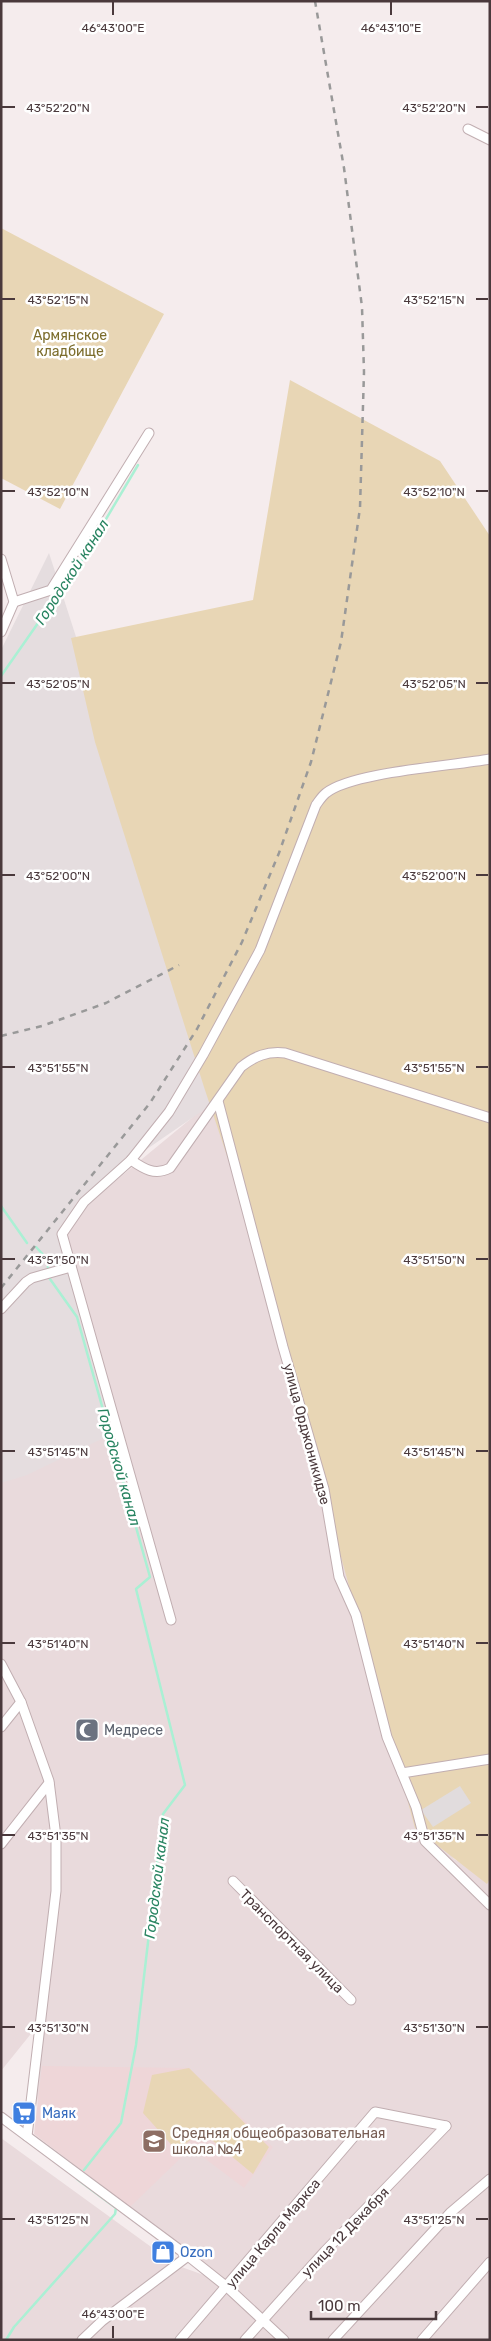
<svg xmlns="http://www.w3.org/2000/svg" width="491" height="2341" font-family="Rubik,sans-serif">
  <rect width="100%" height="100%" fill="#f5eced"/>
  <polygon fill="#e9dadc" points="222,1093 413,1795 454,1859 490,1881 490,2340 1,2340 1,2138 176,2265 212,2278 40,2130 34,2061 38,2025 1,2071 1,1482 56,1230"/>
  <polygon fill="#e5dddf" points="49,553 224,1096 131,1160 62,1234 116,1432 27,1475 1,1483 1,650"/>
  <polygon fill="#eed6d8" points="42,2066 189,2068 273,2147 244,2188 191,2148 130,2207 34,2134"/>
  <g fill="#e8d6b5">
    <polygon points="1,228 164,314 60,509 1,478"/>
    <polygon points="290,380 440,461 490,536 490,1879 487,1884 415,1828 253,1234 204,1087 95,742 71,638 253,600"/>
    <polygon points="189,2068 269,2147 253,2174 201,2131 177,2151 143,2113 152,2075"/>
  </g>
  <polygon fill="#e1dcdd" points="460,1786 471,1803 433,1827 421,1810"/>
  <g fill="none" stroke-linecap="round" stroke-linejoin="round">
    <g stroke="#aaf0d4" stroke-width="2.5">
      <polyline points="1,676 80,563 138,465"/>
      <polyline points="1,1206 27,1243"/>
      <polyline points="36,1247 48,1260 48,1271"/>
      <polyline points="50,1279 77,1317 150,1577 136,1589 185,1785 163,1814 136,2045 121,2123 84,2170"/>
      <polyline points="6,2340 14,2327 115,2214 116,2208 77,2179"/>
    </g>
    <g stroke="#c1aeb1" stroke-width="11">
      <g id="street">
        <polyline points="468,129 490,140"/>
        <polyline points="1,559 14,602 1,632"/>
        <polyline points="14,602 51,590 149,433"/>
        <polyline points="218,1101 283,1347 324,1489 339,1577 356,1615 387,1737 416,1807 425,1841 490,1905"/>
        <path d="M131 1160C144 1169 155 1176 170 1168L241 1067C255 1056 267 1051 285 1053L490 1118"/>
        <polyline points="1,1309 26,1282 32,1278 71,1267"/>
        <path d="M171 1620 62 1234 84 1202 131 1160 169 1112 203 1055 260 950 316 805C319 801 322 796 326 793 352 772 452 766 490 759"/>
        <polyline points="1,1664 21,1702 49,1781 56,1837 56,1891 27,2136"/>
        <polyline points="1,1727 21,1702"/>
        <polyline points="402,1773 490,1759"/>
        <polyline points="1,1844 49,1783"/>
        <polyline points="233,1881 351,2000"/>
        <polyline points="1,2117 188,2256 227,2287 284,2340"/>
        <polyline points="82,2340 102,2321 188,2256"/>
        <polyline points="180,2340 375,2112 446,2126"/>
        <polyline points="245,2340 325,2251 446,2126"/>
        <polyline points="333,2340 450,2213 490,2179"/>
        <polyline points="422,2340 490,2262"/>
      </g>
    </g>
    <use href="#street" stroke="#fff" stroke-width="9"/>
    <g stroke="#999" stroke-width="2.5" stroke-dasharray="6 6" stroke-linecap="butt">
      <polyline points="1,1036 42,1026 106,1003 179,965"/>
      <polyline points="1,1288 150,1103 197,1029 242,942 279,853 311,762 341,642 360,508 364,372 362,307 344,168 315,1"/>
    </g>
  </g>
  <path fill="none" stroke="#4a393c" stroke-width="2" d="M113 2V15M391 2V15M2 107H15M476 107H488M2 299H15M476 299H488M2 491H15M476 491H488M2 683H15M476 683H488M2 875H15M476 875H488M2 1067H15M476 1067H488M2 1259H15M476 1259H488M2 1451H15M476 1451H488M2 1643H15M476 1643H488M2 1835H15M476 1835H488M2 2027H15M476 2027H488M2 2219H15M476 2219H488M113 2326V2338"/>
  <defs>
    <g id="mosque-square" transform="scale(1.25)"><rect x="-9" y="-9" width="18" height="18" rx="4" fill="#6b7280" stroke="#fff"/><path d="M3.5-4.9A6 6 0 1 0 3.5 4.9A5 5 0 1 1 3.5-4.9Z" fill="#fff"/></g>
    <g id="supermarket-square" transform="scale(1.25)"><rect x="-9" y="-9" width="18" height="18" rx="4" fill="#3f7fe0" stroke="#fff"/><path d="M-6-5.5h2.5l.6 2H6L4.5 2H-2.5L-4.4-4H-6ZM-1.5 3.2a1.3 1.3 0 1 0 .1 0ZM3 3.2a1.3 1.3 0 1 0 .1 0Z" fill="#fff"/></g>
    <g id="school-square" transform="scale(1.25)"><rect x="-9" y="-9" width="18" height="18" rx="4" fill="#8d6e63" stroke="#fff"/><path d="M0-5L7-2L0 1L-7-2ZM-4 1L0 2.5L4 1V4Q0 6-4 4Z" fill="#fff"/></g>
    <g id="shop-square" transform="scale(1.25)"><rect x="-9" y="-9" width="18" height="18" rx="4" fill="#3f7fe0" stroke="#fff"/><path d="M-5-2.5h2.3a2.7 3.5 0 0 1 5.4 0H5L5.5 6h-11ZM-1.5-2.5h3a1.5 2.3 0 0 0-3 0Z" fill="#fff"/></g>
  </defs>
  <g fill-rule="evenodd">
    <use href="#mosque-square" x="87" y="1730"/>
    <use href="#supermarket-square" x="24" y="2113"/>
    <use href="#school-square" x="154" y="2141"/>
    <use href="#shop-square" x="163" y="2252"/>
  </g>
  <g text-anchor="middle" stroke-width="5" stroke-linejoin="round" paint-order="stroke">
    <g font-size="14" fill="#7c6d2c" stroke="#fff">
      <text x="70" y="340">Армянское<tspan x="70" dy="16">кладбище</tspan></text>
    </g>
    <g font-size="14" fill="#4a393c" stroke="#fff">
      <text transform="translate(307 1434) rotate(75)" y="5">улица Орджоникидзе</text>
      <text transform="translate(292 1941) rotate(45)" y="5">Транспортная улица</text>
      <text transform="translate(345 2232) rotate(-46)" y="5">улица 12 Декабря</text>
      <text transform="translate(273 2233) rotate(-50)" y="5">улица Карла Маркса</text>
    </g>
    <g font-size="14" fill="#5b616d" stroke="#fff" text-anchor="start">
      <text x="104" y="1735">Медресе</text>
    </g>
    <g font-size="14" fill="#366cbe" stroke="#fff" text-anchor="start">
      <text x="42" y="2118">Маяк</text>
      <text x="180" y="2257">Ozon</text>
    </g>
    <g font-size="14" fill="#785e54" stroke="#fff" text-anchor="start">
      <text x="172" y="2138">Средняя общеобразовательная<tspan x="172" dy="16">школа №4</tspan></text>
    </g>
    <g font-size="15" font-style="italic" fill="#288461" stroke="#fff">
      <text transform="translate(72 572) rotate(-57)" y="5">Городской канал</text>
      <text transform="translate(119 1467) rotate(74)" y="5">Городской канал</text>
      <text transform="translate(157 1878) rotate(-83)" y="5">Городской канал</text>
    </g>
  </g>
  <g font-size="12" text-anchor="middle" fill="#4a393c" stroke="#fff" stroke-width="5" stroke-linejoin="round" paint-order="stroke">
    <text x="113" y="32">46°43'00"E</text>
    <text x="391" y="32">46°43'10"E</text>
    <text x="58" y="112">43°52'20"N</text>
    <text x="434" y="112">43°52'20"N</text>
    <text x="58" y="304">43°52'15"N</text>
    <text x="434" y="304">43°52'15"N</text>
    <text x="58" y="496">43°52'10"N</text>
    <text x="434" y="496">43°52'10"N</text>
    <text x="58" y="688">43°52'05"N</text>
    <text x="434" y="688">43°52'05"N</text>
    <text x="58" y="880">43°52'00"N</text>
    <text x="434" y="880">43°52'00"N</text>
    <text x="58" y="1072">43°51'55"N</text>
    <text x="434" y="1072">43°51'55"N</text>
    <text x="58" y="1264">43°51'50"N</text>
    <text x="434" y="1264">43°51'50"N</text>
    <text x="58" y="1456">43°51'45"N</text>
    <text x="434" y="1456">43°51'45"N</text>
    <text x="58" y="1648">43°51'40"N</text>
    <text x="434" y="1648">43°51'40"N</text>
    <text x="58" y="1840">43°51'35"N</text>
    <text x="434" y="1840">43°51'35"N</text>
    <text x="58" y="2032">43°51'30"N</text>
    <text x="434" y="2032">43°51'30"N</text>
    <text x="58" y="2224">43°51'25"N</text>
    <text x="434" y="2224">43°51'25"N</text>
    <text x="113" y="2318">46°43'00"E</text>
  </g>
  <rect width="491" height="2341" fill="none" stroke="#4a393c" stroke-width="5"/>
  <path d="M311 2311v8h125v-8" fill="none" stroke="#4a393c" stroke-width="2.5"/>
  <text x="318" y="2311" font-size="15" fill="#4a393c" stroke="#ffffff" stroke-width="4" paint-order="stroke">100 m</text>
</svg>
